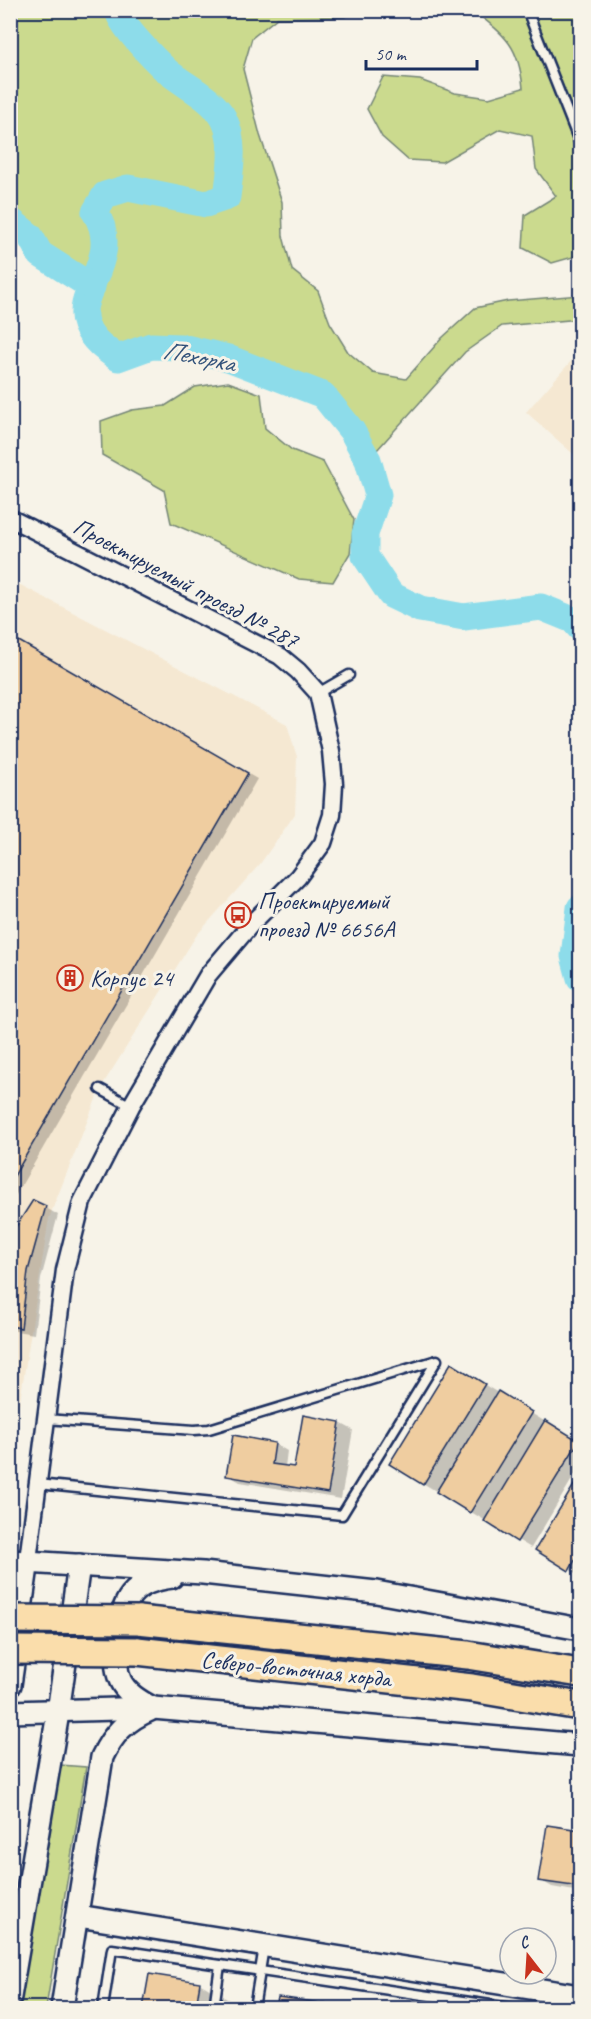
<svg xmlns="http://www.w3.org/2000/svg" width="591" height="2019" font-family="Caveat,sans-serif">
  <rect width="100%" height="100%" fill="#f7f3e8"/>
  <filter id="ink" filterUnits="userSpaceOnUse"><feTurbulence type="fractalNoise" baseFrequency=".0167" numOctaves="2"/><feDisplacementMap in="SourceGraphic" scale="12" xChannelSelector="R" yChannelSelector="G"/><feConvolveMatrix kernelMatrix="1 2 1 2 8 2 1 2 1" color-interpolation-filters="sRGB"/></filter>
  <g filter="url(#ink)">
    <g fill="#f5e8d2">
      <polygon points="580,351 580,460 526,412"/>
      <polygon points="11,580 287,724 297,757 295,814 260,864 196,936 100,1089 49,1218 11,1457"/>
    </g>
    <g fill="#cbda8e" stroke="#738476" stroke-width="1.5">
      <path d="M10 11H367L344 17 277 18 252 38 243 69 260 135 282 202 283 236 292 270 318 291 330 323 348 352 373 373 406 379 442 338 475 308 508 301 580 295V319L502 326 465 352 368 460 352 431 323 395 228 358 181 347 151 346 118 358C88 337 79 324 92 287L40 254 30 236 11 220Z"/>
      <path d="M474 11H580V255L552 263 523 248 525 215 556 196 536 169 532 136 500 129 442 162 408 160 382 137 367 109 383 77 420 80 455 93 489 98 523 88C519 46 506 36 474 11Z"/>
      <polygon points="228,382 261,394 265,428 292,450 323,462 354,520 350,553 333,582 299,579 171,523 164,490 102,455 101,421 132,410 165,406 195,387"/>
      <polygon points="60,1765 86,1767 46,2008 19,2008"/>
    </g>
    <g fill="#0003">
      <polygon points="580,404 580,413 576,409"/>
      <polygon points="10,638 257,779 10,1205"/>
      <polygon points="46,1208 58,1215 41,1279 34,1334 10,1330 10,1239"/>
      <polygon points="452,1365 580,1443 580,1466 531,1548 391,1464"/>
      <polygon points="10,1370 15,1373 13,1400 10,1400"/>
      <polygon points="304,1417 340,1423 353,1430 341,1499 240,1482 228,1475 275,1444 287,1451 285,1467 295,1469"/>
      <polygon points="580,1478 580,1576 537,1549"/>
      <polygon points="548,1827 580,1832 580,1892 552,1887 540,1880"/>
      <polygon points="150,1975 199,1983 229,2000 228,2008 145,2008"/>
      <polygon points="279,1998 347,2008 278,2008"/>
    </g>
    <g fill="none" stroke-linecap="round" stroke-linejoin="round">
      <g stroke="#8ddcea" stroke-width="27">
        <path d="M118 10C119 24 156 61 167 71 185 86 213 98 224 119 236 144 230 171 227 197L206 204 128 188 105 195 95 212C124 258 73 293 86 325 92 340 106 350 118 358L151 346 181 347 228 358 323 395 352 431 368 460 378 495 365 534V556L391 595 420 609 464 617 541 607 573 620 580 628"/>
        <polyline points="10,220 30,236 40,254 92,287"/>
        <polyline points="580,908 574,956 580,978"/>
      </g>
    </g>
    <g fill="#efcda0" stroke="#1b2f5e" stroke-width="1.5">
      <polygon points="10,636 248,773 10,1183"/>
      <polygon points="33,1200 46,1206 28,1271 21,1328 10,1326 10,1236"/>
      <polygon points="451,1363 485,1384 423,1485 389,1464"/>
      <polygon points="498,1391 532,1412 470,1513 436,1492"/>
      <polygon points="303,1415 340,1422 328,1493 226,1476 233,1435 275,1443 272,1464 294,1467"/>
      <polygon points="545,1420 579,1441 517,1542 484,1521"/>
      <polygon points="580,1475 580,1551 569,1571 535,1550"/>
      <polygon points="547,1825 580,1830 580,1887 538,1881"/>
      <polygon points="149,1974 200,1982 196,2008 173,2006 173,2008 143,2008"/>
      <polygon points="278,1997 357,2008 276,2008"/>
    </g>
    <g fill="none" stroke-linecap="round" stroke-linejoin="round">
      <g stroke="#1b2f5e" stroke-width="13">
        <g id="service">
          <polyline points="527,10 580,144"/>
          <polyline points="318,693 349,675"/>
          <polyline points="100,1089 131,1106"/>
          <polyline points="38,1484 342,1515 437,1360 209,1429 194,1430 46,1419"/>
          <polyline points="103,2008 112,1949 511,2008"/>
          <polyline points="214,2008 220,1965"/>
          <polyline points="254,2008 264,1947"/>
        </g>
      </g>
      <g stroke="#1b2f5e" stroke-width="21">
        <polyline id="minor" points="10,518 280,656 298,671 318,693 331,751 334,784 332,815 323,843 298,877 252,923 208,975 131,1106 82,1202 65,1270 28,1560"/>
      </g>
      <g stroke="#1b2f5e" stroke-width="26">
        <g id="tertiary">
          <polyline points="10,1561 203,1573 376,1592 580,1629"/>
          <polyline points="10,1685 28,1560"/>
          <path d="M153 1708C118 1691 113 1676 118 1638 122 1600 131 1582 172 1577"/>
          <polyline points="10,1712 153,1708 580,1745"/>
          <polyline points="78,1916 580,1996"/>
          <polyline points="10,1997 57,1719 79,1565"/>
          <path d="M62 2008 102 1757C113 1734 126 1720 150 1710"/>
        </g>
      </g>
      <g stroke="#1b2f5e" stroke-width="32">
        <g id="trunk">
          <polyline points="138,1620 468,1655 580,1673"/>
          <polyline points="137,1651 472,1688 580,1706"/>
        </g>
      </g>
      <use href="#service" stroke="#f7f3e8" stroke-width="8"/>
      <use href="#minor" stroke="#f7f3e8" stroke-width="16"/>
      <use href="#tertiary" stroke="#f7f3e8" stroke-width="21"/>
      <use href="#trunk" stroke="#faddab" stroke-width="27"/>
      <g stroke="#1b2f5e" stroke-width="32" stroke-linecap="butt">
        <g id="trunk-bridge">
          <polyline points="10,1619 138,1620"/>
          <polyline points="10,1650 137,1651"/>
        </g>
      </g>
      <use href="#trunk-bridge" stroke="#faddab" stroke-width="27"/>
    </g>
  </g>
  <defs>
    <g id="bus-ring" transform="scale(1.35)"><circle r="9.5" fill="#f7f3e8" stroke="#c8321e" stroke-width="1.5"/><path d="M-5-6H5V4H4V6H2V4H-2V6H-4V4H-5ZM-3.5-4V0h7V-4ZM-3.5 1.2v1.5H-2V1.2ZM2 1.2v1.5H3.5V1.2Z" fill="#c8321e"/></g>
    <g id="building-ring" transform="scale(1.35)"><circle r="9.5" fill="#f7f3e8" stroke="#c8321e" stroke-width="1.5"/><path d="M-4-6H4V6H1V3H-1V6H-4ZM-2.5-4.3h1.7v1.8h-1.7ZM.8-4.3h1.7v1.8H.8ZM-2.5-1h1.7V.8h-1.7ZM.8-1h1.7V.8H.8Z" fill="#c8321e"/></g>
  </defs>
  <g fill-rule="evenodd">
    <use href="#bus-ring" x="238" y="915"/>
    <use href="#building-ring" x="70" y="978"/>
  </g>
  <g text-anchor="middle" stroke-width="6" stroke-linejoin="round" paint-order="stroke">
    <g font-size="24" fill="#1b2f5e" stroke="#f7f3e8">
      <text transform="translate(186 583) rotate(28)" y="8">Проектируемый проезд № 287</text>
      <text transform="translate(296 1669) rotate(6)" y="8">Северо-восточная хорда</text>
    </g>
    <g font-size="24" fill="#1b2f5e" stroke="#f7f3e8" text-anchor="start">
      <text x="258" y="909">Проектируемый<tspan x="258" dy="28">проезд № 6656А</tspan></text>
      <text x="90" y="986">Корпус 24</text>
    </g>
    <g font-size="26" font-style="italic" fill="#32527a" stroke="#f7f3e8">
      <text transform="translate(199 356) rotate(11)" y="9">Пехорка</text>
    </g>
  </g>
  <rect width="591" height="2019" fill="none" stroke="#f7f3e8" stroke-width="36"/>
  <rect x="18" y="18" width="555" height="1983" fill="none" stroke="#1b2f5e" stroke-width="2" filter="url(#ink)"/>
  <g transform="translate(528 1956) rotate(343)"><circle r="28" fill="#f7f3e8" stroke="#9fa5b1" stroke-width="1.5"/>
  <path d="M0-4.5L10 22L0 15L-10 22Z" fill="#c8321e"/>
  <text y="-9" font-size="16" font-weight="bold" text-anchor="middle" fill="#1b2f5e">С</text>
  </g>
  <path d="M366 60v9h111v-9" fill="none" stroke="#1b2f5e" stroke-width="3"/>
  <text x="375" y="60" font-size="18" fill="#1b2f5e" stroke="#f7f3e8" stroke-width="4.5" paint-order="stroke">50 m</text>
</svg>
